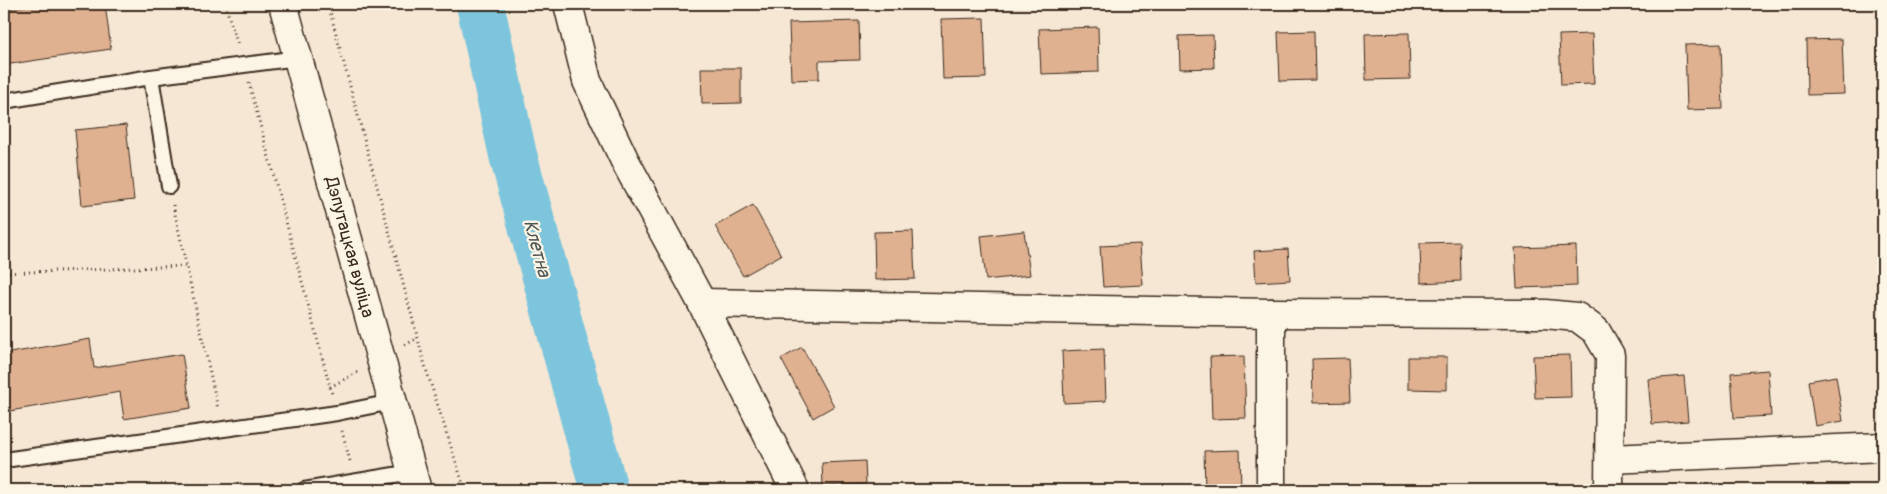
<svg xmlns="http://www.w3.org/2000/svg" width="1887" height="494" font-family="Pangolin,sans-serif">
  <rect width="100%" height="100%" fill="#f6e7d4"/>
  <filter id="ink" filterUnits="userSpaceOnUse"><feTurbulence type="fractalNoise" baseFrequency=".02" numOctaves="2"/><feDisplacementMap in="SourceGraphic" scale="10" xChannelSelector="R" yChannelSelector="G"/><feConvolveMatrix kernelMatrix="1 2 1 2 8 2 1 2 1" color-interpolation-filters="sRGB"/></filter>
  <g filter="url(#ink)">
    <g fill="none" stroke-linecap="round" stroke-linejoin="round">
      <polyline stroke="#7dc5dd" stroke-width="48" points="480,4 513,155 604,490"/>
    </g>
    <g fill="#dfb190" stroke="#3b2a1e">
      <polygon points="38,4 105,4 111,49 4,65 4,9"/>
      <polygon points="984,18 986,78 943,79 941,19"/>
      <polygon points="859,21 860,60 819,61 819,79 791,80 789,23"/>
      <polygon points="1098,27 1099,72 1041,74 1039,29"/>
      <polygon points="1314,31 1315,80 1280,81 1278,32"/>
      <polygon points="1409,33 1410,79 1366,80 1365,34"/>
      <polygon points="1592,34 1594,84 1561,85 1559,35"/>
      <polygon points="1213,35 1214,68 1180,69 1179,36"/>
      <polygon points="1842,39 1844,94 1807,95 1806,40"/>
      <polygon points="1721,44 1723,109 1687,110 1685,45"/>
      <polygon points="701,68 741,68 741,103 702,104"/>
      <polygon points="126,125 134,200 82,206 75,130"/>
      <polygon points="753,205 781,255 743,276 715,226"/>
      <polygon points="913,231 915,279 875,280 874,232"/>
      <polygon points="1024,231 1030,275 986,280 981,236"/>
      <polygon points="1460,242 1461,281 1421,283 1420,243"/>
      <polygon points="1140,244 1143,285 1103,287 1100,246"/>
      <polygon points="1576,246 1577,286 1517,288 1515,248"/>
      <polygon points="1288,249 1290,280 1256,282 1254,251"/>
      <polygon points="90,339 94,368 182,354 191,408 124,419 120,392 4,412 4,354"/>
      <polygon points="802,347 834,406 813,418 781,359"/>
      <polygon points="1104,349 1106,401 1064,403 1062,351"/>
      <polygon points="1570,355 1571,397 1535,398 1533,356"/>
      <polygon points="1244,356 1246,418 1212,419 1210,357"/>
      <polygon points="1408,357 1447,357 1447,390 1408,389"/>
      <polygon points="1348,358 1350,402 1313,403 1312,359"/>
      <polygon points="1768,370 1771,416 1734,418 1731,373"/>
      <polygon points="1684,376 1688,421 1652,424 1648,379"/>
      <polygon points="1836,376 1843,421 1815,426 1808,381"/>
      <polygon points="1240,450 1241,490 1205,490 1204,451"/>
      <polygon points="865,461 866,484 823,486 822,463"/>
    </g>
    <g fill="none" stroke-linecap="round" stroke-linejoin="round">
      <g stroke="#3b2a1e" stroke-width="18">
        <g id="lane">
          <polyline points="151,77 169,186"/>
          <polyline points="4,101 151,77 298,58"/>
          <polyline points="4,460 337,413 392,402"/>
          <polyline points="304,490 412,472"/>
        </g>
      </g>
      <g stroke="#3b2a1e" stroke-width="31">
        <g id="street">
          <polyline points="283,4 417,490"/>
          <polyline points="568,4 587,81 625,161 702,303 795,490"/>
          <polyline points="702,303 1271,313 1545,314 1577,317 1596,331 1610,355 1609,490"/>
          <polyline points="1271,313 1271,490"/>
          <polyline points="1610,459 1883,447"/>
        </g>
      </g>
      <g stroke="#3b2a1e" stroke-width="3" stroke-dasharray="1 4" stroke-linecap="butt">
        <polyline points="225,4 238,46"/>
        <polyline points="328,4 426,369 465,490"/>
        <polyline points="249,83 332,394"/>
        <polyline points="173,205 218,409"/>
        <polyline points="4,273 186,266"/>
        <polyline points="405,345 418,338"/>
        <polyline points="330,387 358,372"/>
        <polyline points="342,431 350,461"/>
      </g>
      <use href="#lane" stroke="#fcf5e5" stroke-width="14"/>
      <use href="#street" stroke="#fcf5e5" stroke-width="28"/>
    </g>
  </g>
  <g text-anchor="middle" stroke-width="4.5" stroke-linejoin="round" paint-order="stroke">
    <g font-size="18" fill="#3b2a1e" stroke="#fcf5e5">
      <text transform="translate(350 247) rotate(75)" y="6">Дэпутацкая вуліца</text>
    </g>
    <g font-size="19" font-style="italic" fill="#4f5857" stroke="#fcf5e5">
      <text transform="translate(538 248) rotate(75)" y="7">Клетна</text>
    </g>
  </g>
  <rect width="1887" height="494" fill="none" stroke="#fcf5e5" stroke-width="20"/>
  <rect x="10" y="10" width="1867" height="474" fill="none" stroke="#3b2a1e" stroke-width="2" filter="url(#ink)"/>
</svg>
